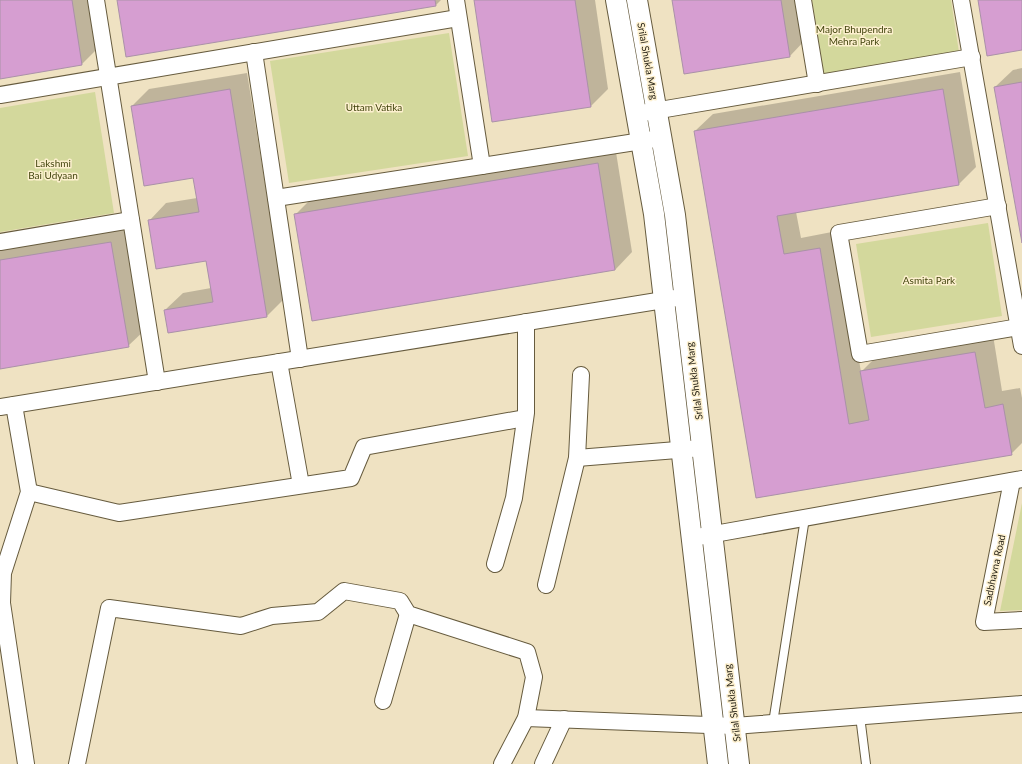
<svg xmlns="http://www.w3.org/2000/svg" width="1022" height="764" font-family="Lato,sans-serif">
  <rect width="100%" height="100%" fill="#efe2c2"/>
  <g fill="#d3d89c">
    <polygon points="812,0 951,0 959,52 824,75"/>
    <polygon points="449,33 468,156 289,183 270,61"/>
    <polygon points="95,92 114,213 0,232 0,108"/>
    <polygon points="988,223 1002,316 871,337 856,244"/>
    <polygon points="1022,503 1022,610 1000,611"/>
  </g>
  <g fill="#0003">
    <polygon points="0,0 91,0 99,47 82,64 0,78"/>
    <polygon points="118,0 441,0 436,5 127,56"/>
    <polygon points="475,0 595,0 608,89 591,106 493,121"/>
    <polygon points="673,0 801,0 807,38 790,56 685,73"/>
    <polygon points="1022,68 1022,237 995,87 1013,70"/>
    <polygon points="960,72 976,167 959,184 796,212 801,238 837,231 861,372 879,354 993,335 1002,391 1020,388 1022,398 1022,443 1011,454 756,497 695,131 713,114"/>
    <polygon points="247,73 284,299 267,316 169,332 165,310 183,293 211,288 206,260 149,221 166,203 197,198 194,177 132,106 149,89"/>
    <polygon points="615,146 632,252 615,270 296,214 313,197"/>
    <polygon points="128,225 146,329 128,346 0,368 0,246"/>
  </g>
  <g fill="#d69ed1" stroke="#aa91a8">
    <polygon points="0,0 72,0 82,65 0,79"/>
    <polygon points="117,0 435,0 436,6 126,57"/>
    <polygon points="474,0 575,0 591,107 492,122"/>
    <polygon points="672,0 781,0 790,57 684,74"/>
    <polygon points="978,0 1022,0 1022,50 987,56"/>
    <polygon points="1022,82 1022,243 994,87"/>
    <polygon points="230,89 267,317 168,333 164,310 213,302 206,261 156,269 148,220 199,212 193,178 144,186 131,106"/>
    <polygon points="943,89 959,185 777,216 784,254 820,248 849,424 869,420 860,371 975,352 985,408 1003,404 1012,455 756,498 694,131"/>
    <polygon points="598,163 615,270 312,321 294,214"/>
    <polygon points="111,242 129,347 0,369 0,260"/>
  </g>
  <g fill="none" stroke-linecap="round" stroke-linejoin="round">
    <g stroke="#665b3e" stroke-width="10">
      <g id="service">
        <polyline points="860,716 866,764"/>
        <polyline points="773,723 805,518"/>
      </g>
    </g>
    <g stroke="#665b3e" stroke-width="18">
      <g id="minor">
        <polyline points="96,0 157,382"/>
        <polyline points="456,0 482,166"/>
        <polyline points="803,0 817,84"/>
        <polyline points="961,0 1022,346"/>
        <polyline points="254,52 300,359"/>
        <polyline points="0,95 458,18"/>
        <polyline points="636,114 972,57"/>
        <polyline points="276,198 661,138"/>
        <polyline points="998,206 839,233 860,354 1019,327"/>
        <polyline points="0,242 131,220"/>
        <polyline points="279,362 301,485"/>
        <polyline points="14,405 29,492 3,573 2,603 26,764"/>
        <polyline points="0,407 676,298"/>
        <polyline points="577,458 702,448"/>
        <polyline points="1012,481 984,622 1022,620"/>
        <polyline points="29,492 119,513 351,478 364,447 525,418"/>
        <polyline points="692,538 1022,479"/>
        <polyline points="495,564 514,498 526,413 526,322"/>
        <polyline points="546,585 577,458 581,375"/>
        <polyline points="383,701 408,614"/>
        <polyline points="526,718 734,726 1022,704"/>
        <polyline points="77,764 109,608 241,626 272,616 318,612 344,591 400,601 408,614 527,652 534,677 526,718 502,764"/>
        <polyline points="543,764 564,719"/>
      </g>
    </g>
    <g stroke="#665b3e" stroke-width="22">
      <g id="tertiary">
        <polyline points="616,0 654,214 718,764"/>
        <polyline points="637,0 675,215 739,764"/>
      </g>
    </g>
    <use href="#service" stroke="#fff" stroke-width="8"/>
    <use href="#minor" stroke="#fff" stroke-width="16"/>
    <use href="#tertiary" stroke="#fff" stroke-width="20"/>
  </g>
  <g text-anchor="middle" stroke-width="3" stroke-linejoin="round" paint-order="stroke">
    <g font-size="10" fill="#44460f" stroke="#fdf0cf">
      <text x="854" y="33">Major Bhupendra<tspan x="854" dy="12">Mehra Park</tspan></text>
      <text x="374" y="111">Uttam Vatika</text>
      <text x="53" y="167">Lakshmi<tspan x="53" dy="12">Bai Udyaan</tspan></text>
      <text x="929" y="284">Asmita Park</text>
    </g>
    <g font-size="10" fill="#221e12" stroke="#fdf0cf">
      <text transform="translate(648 61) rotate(80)" y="4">Srilal Shukla Marg</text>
      <text transform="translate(694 381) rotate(-97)" y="4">Srilal Shukla Marg</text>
      <text transform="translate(994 570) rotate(-78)" y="4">Sadbhavna Road</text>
      <text transform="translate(732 703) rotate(-97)" y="4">Srilal Shukla Marg</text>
    </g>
  </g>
</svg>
